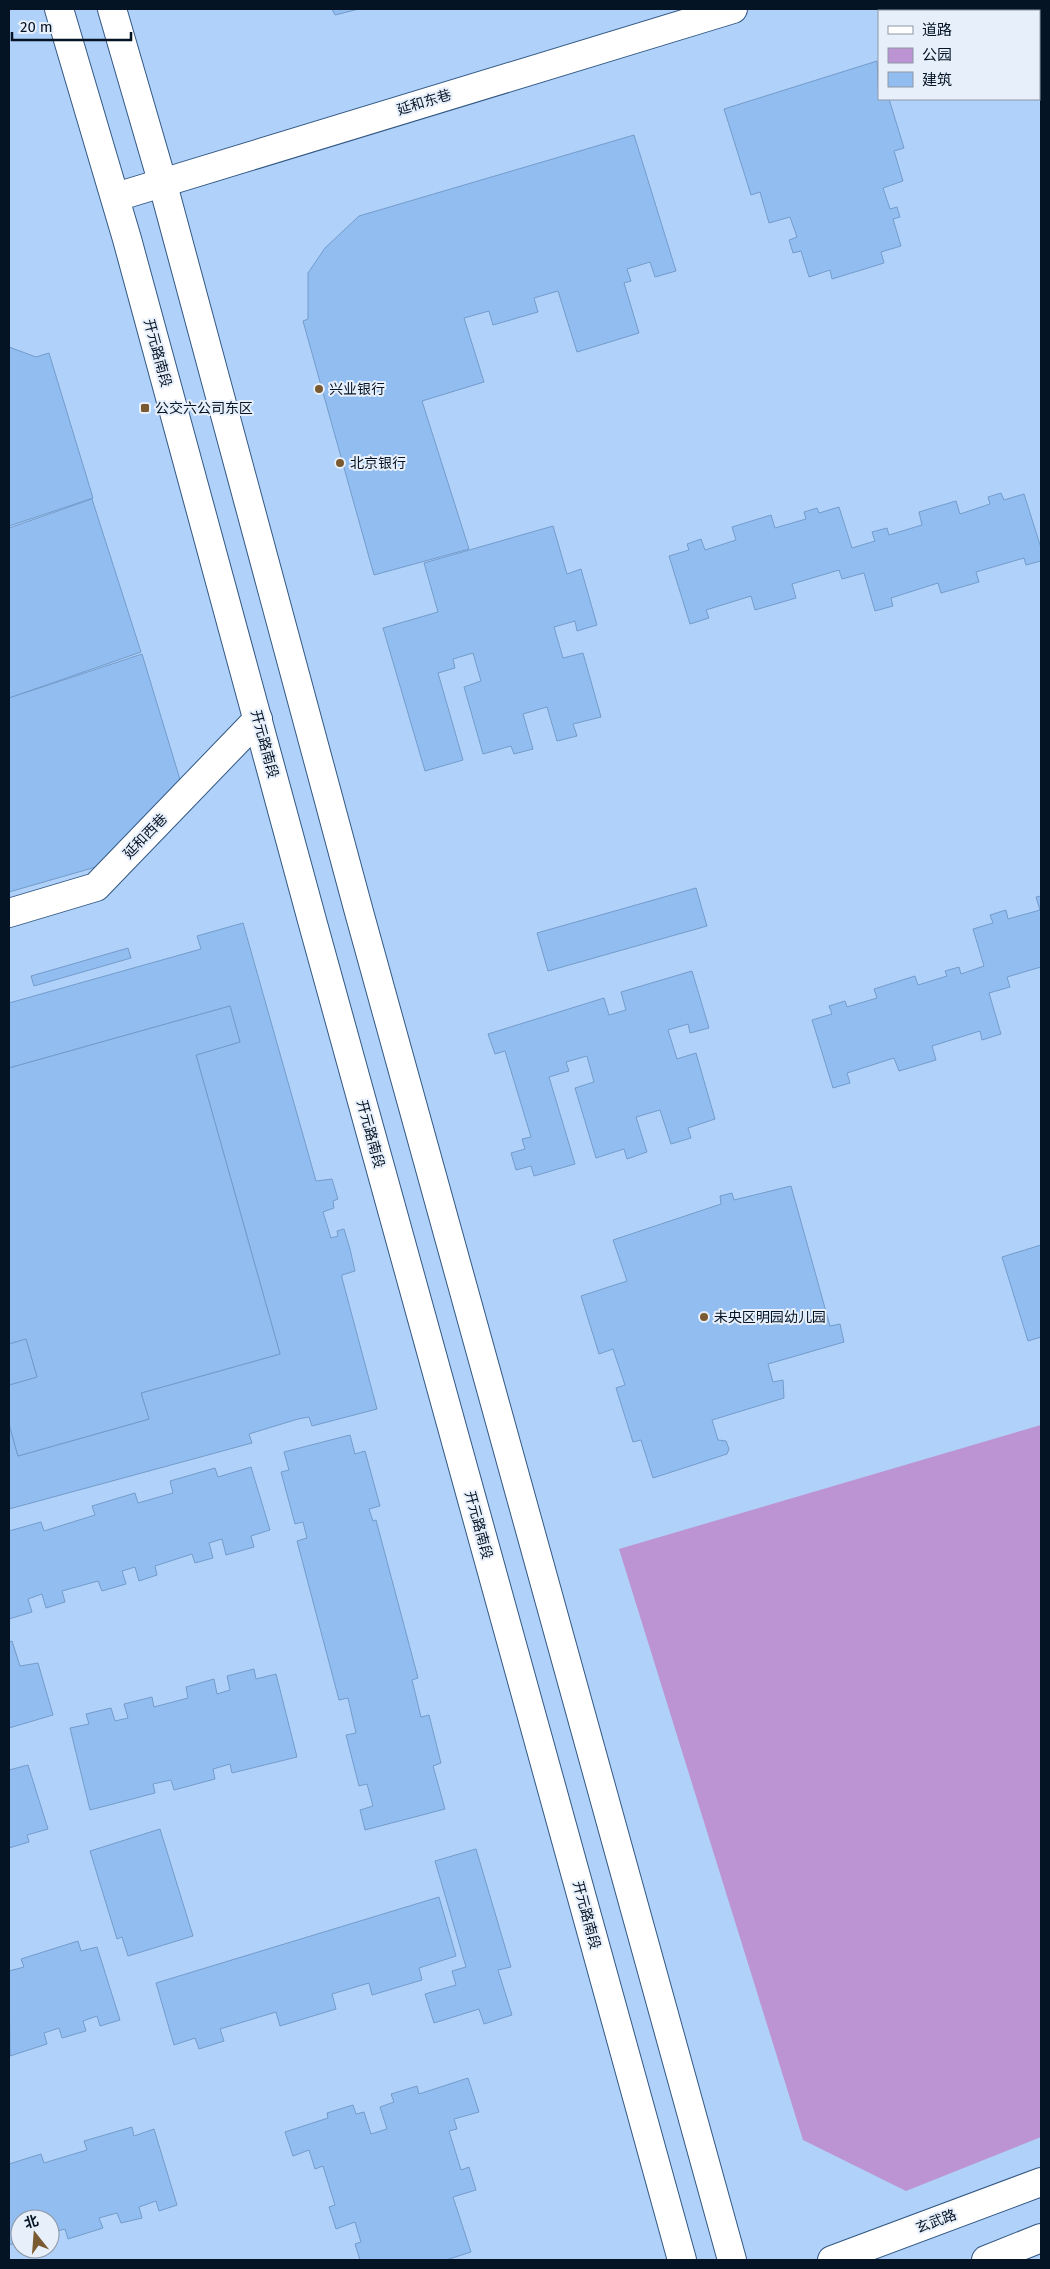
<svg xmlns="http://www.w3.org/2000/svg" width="1050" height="2269" font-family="'Fira Sans','Noto Sans SC',sans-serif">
  <rect width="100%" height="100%" fill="#b0d1f9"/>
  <polygon fill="#bc94d3" points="1041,1425 1041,2137 906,2191 803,2140 619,1549"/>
  <g fill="#91bdf1" stroke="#749ccb">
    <polygon points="332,9 359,9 335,15"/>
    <polygon points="877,61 879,99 889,99 904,148 894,151 903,181 883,188 890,209 897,207 900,217 893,219 901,246 881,252 884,263 832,279 830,270 809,277 801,251 793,253 789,240 797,237 790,217 769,223 760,192 751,195 724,109"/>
    <polygon points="1041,83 1041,107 1039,84"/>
    <polygon points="634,135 676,271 655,277 650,262 627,269 631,281 624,283 639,333 577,352 558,291 534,298 538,312 493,325 489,311 464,318 484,382 422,401 469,549 374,575 303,321 308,319 308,273 325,248 359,216"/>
    <polygon points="9,347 36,357 49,353 93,498 9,526"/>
    <polygon points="1001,493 1004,500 1024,494 1041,548 1041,561 1026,565 1024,558 976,572 979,582 941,593 938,583 891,598 893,606 875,611 864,573 842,579 839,570 792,584 796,598 755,610 751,596 706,610 709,618 690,624 669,556 689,550 687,544 701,539 705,550 736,540 732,527 771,515 775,528 806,519 804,512 817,508 819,513 839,507 852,548 875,541 872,532 887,528 889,535 922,525 919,512 956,501 960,514 990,504 988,497"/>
    <polygon points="92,499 141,652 9,698 9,528"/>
    <polygon points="553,526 567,574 581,569 597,625 577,631 575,621 554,627 563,658 583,653 601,717 573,724 577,736 557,741 547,707 523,714 533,749 514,754 511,746 483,754 464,687 481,681 473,653 453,659 455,668 438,673 463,760 425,771 383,628 438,612 424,563"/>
    <polygon points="142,654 185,796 148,852 9,892 9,698"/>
    <polygon points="696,888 707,926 548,971 537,933"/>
    <polygon points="1041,896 1041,967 1007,977 1010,987 989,993 1001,1034 982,1040 980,1031 932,1046 936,1060 899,1071 894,1058 847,1073 850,1083 833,1088 812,1020 832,1014 829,1006 845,1001 847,1007 877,998 874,989 915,976 918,985 947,976 945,971 959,967 961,974 984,966 973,929 993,923 990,915 1006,910 1008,919 1040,910 1036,897"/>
    <polygon points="243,923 316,1181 332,1179 338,1199 333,1201 334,1208 323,1212 331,1238 338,1236 337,1231 344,1229 350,1249 355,1271 342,1275 342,1278 377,1409 312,1426 309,1417 298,1419 249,1434 252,1443 9,1509 9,1424 18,1456 149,1419 141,1393 280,1354 196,1055 240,1042 230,1006 9,1068 9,1003 201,949 197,936"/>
    <polygon points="128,948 131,958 34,986 31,976"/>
    <polygon points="692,971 709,1028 690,1033 688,1024 668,1030 677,1059 696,1053 715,1119 688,1128 691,1138 671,1144 660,1110 636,1117 647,1152 627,1159 624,1149 596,1158 575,1088 594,1082 587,1056 566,1062 569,1071 549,1077 575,1164 534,1176 531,1166 516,1170 511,1153 525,1149 522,1139 531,1137 505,1051 495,1054 488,1034 604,998 609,1015 626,1010 621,992"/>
    <polygon points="230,1006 240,1042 196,1055 280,1354 141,1393 149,1419 18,1456 9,1424 9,1385 37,1377 26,1339 9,1344 9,1068"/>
    <polygon points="791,1186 830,1326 840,1324 844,1342 768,1364 773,1382 783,1380 784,1398 712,1420 718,1440 726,1441 729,1449 727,1454 653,1478 641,1440 633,1442 616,1388 625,1385 613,1349 599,1354 581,1296 627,1281 613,1240 721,1204 720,1196 732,1193 734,1200"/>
    <polygon points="1041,1245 1041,1337 1028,1341 1002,1257"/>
    <polygon points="26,1339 37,1377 9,1385 9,1344"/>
    <polygon points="350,1435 355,1454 365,1451 380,1506 369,1509 373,1521 376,1520 418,1678 412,1680 421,1717 429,1715 441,1763 433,1766 445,1809 365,1830 360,1810 373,1806 367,1784 359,1786 346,1735 356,1733 348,1698 339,1700 297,1541 307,1538 303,1522 295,1524 281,1472 289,1470 284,1452"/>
    <polygon points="251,1467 270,1530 251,1536 254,1547 226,1555 222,1539 209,1543 213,1558 195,1563 192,1554 155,1566 157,1575 139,1581 135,1567 122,1571 126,1584 102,1591 98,1581 62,1591 65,1602 46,1608 42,1594 28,1599 32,1612 9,1619 9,1531 41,1522 44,1531 95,1515 92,1506 135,1493 138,1503 173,1493 170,1481 215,1468 218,1477"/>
    <polygon points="12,1641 20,1666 38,1663 53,1715 9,1728 9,1642"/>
    <polygon points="254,1669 256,1679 276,1674 297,1757 232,1773 230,1764 213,1769 215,1779 174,1790 171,1780 153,1784 155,1793 90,1810 70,1728 89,1724 86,1714 111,1708 115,1721 128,1718 124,1704 152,1697 154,1707 188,1698 186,1687 214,1679 217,1694 230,1690 227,1676"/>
    <polygon points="28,1765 48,1829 27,1835 29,1842 9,1848 9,1770"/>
    <polygon points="160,1829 193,1936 128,1956 122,1937 117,1939 90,1851"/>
    <polygon points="476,1849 511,1967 498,1970 512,2015 484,2024 479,2009 434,2023 425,1994 456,1985 452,1971 466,1967 435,1861"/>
    <polygon points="439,1897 456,1956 419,1968 422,1980 372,1995 369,1983 332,1994 336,2009 280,2026 276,2012 220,2029 224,2041 199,2049 195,2038 174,2045 156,1983"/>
    <polygon points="78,1941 81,1951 97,1947 120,2020 100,2026 97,2016 83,2021 86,2031 62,2038 59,2028 44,2033 47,2044 10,2056 9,1971 24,1967 21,1959"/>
    <polygon points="468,2078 479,2112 454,2119 457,2129 449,2131 461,2170 469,2167 476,2190 453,2197 471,2252 446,2260 360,2260 355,2244 361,2242 355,2222 336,2229 329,2207 335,2205 323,2166 315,2169 309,2150 293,2156 285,2132 328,2118 327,2113 353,2105 356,2114 364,2112 371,2134 387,2129 380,2107 394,2102 391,2094 417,2086 419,2094"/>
    <polygon points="132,2127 134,2136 154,2129 177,2205 159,2211 156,2201 139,2207 142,2218 121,2223 117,2213 99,2218 103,2228 68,2239 65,2229 50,2233 50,2219 20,2219 20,2242 9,2245 9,2164 41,2154 44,2163 87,2150 84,2141"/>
  </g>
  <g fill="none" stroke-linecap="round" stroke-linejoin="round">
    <g stroke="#335883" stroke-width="30">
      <polyline id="minor" points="9,913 96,887 258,719"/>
    </g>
    <g stroke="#335883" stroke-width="30">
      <g id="tertiary">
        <polyline points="59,9 127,239 313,924 682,2260"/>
        <polyline points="112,9 162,181 359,912 732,2260"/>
        <polyline points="116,197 733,9"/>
        <polyline points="832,2260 1041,2182"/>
        <polyline points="986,2260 1041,2238"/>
      </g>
    </g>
    <use href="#minor" stroke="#fff" stroke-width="28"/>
    <use href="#tertiary" stroke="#fff" stroke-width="28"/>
  </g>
  <g fill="#7a5a30" stroke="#e7effa" stroke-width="2">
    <circle cx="319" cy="389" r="5"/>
    <rect x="140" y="403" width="10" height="10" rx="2.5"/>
    <circle cx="340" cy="463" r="5"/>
    <circle cx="704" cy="1317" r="5"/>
  </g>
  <g text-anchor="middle" stroke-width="4" stroke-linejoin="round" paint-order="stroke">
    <g font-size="14" fill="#051425" stroke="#e7effa">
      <text transform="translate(424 102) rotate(-17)" y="5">延和东巷</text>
      <text transform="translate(158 353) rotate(75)" y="5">开元路南段</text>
      <text transform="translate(265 744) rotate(75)" y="5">开元路南段</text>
      <text transform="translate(145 836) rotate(-46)" y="5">延和西巷</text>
      <text transform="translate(371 1134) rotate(75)" y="5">开元路南段</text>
      <text transform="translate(479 1525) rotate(75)" y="5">开元路南段</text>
      <text transform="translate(587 1915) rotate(75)" y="5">开元路南段</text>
      <text transform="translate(936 2221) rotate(-20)" y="5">玄武路</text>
    </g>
    <g font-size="14" fill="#051425" stroke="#e7effa" text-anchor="start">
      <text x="329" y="394">兴业银行</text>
      <text x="155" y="413">公交六公司东区</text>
      <text x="350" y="468">北京银行</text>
      <text x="714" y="1322">未央区明园幼儿园</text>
    </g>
  </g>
  <rect width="1050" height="2269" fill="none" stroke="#051425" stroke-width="20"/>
  <rect x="878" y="10" width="162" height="90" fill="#e7effa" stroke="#8d97a5"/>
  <rect x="888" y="26" width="25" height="8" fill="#ffffff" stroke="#8d97a5"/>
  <text x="922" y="35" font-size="15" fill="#051425">道路</text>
  <rect x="888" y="48" width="25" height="15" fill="#bc94d3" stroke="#8d97a5"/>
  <text x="922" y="60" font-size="15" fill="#051425">公园</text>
  <rect x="888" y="72" width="25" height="15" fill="#91bdf1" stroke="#8d97a5"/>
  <text x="922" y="85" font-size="15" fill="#051425">建筑</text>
  <g transform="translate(35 2234) rotate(343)"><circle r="24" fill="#e7effa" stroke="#8d97a5"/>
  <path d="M0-4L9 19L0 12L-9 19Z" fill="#7a5a30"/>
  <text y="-8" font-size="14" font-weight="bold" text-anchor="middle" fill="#051425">北</text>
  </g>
  <path d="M12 32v8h119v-8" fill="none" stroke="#051425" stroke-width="2.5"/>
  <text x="20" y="32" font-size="15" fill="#051425" stroke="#e7effa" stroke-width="4" paint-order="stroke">20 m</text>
</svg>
